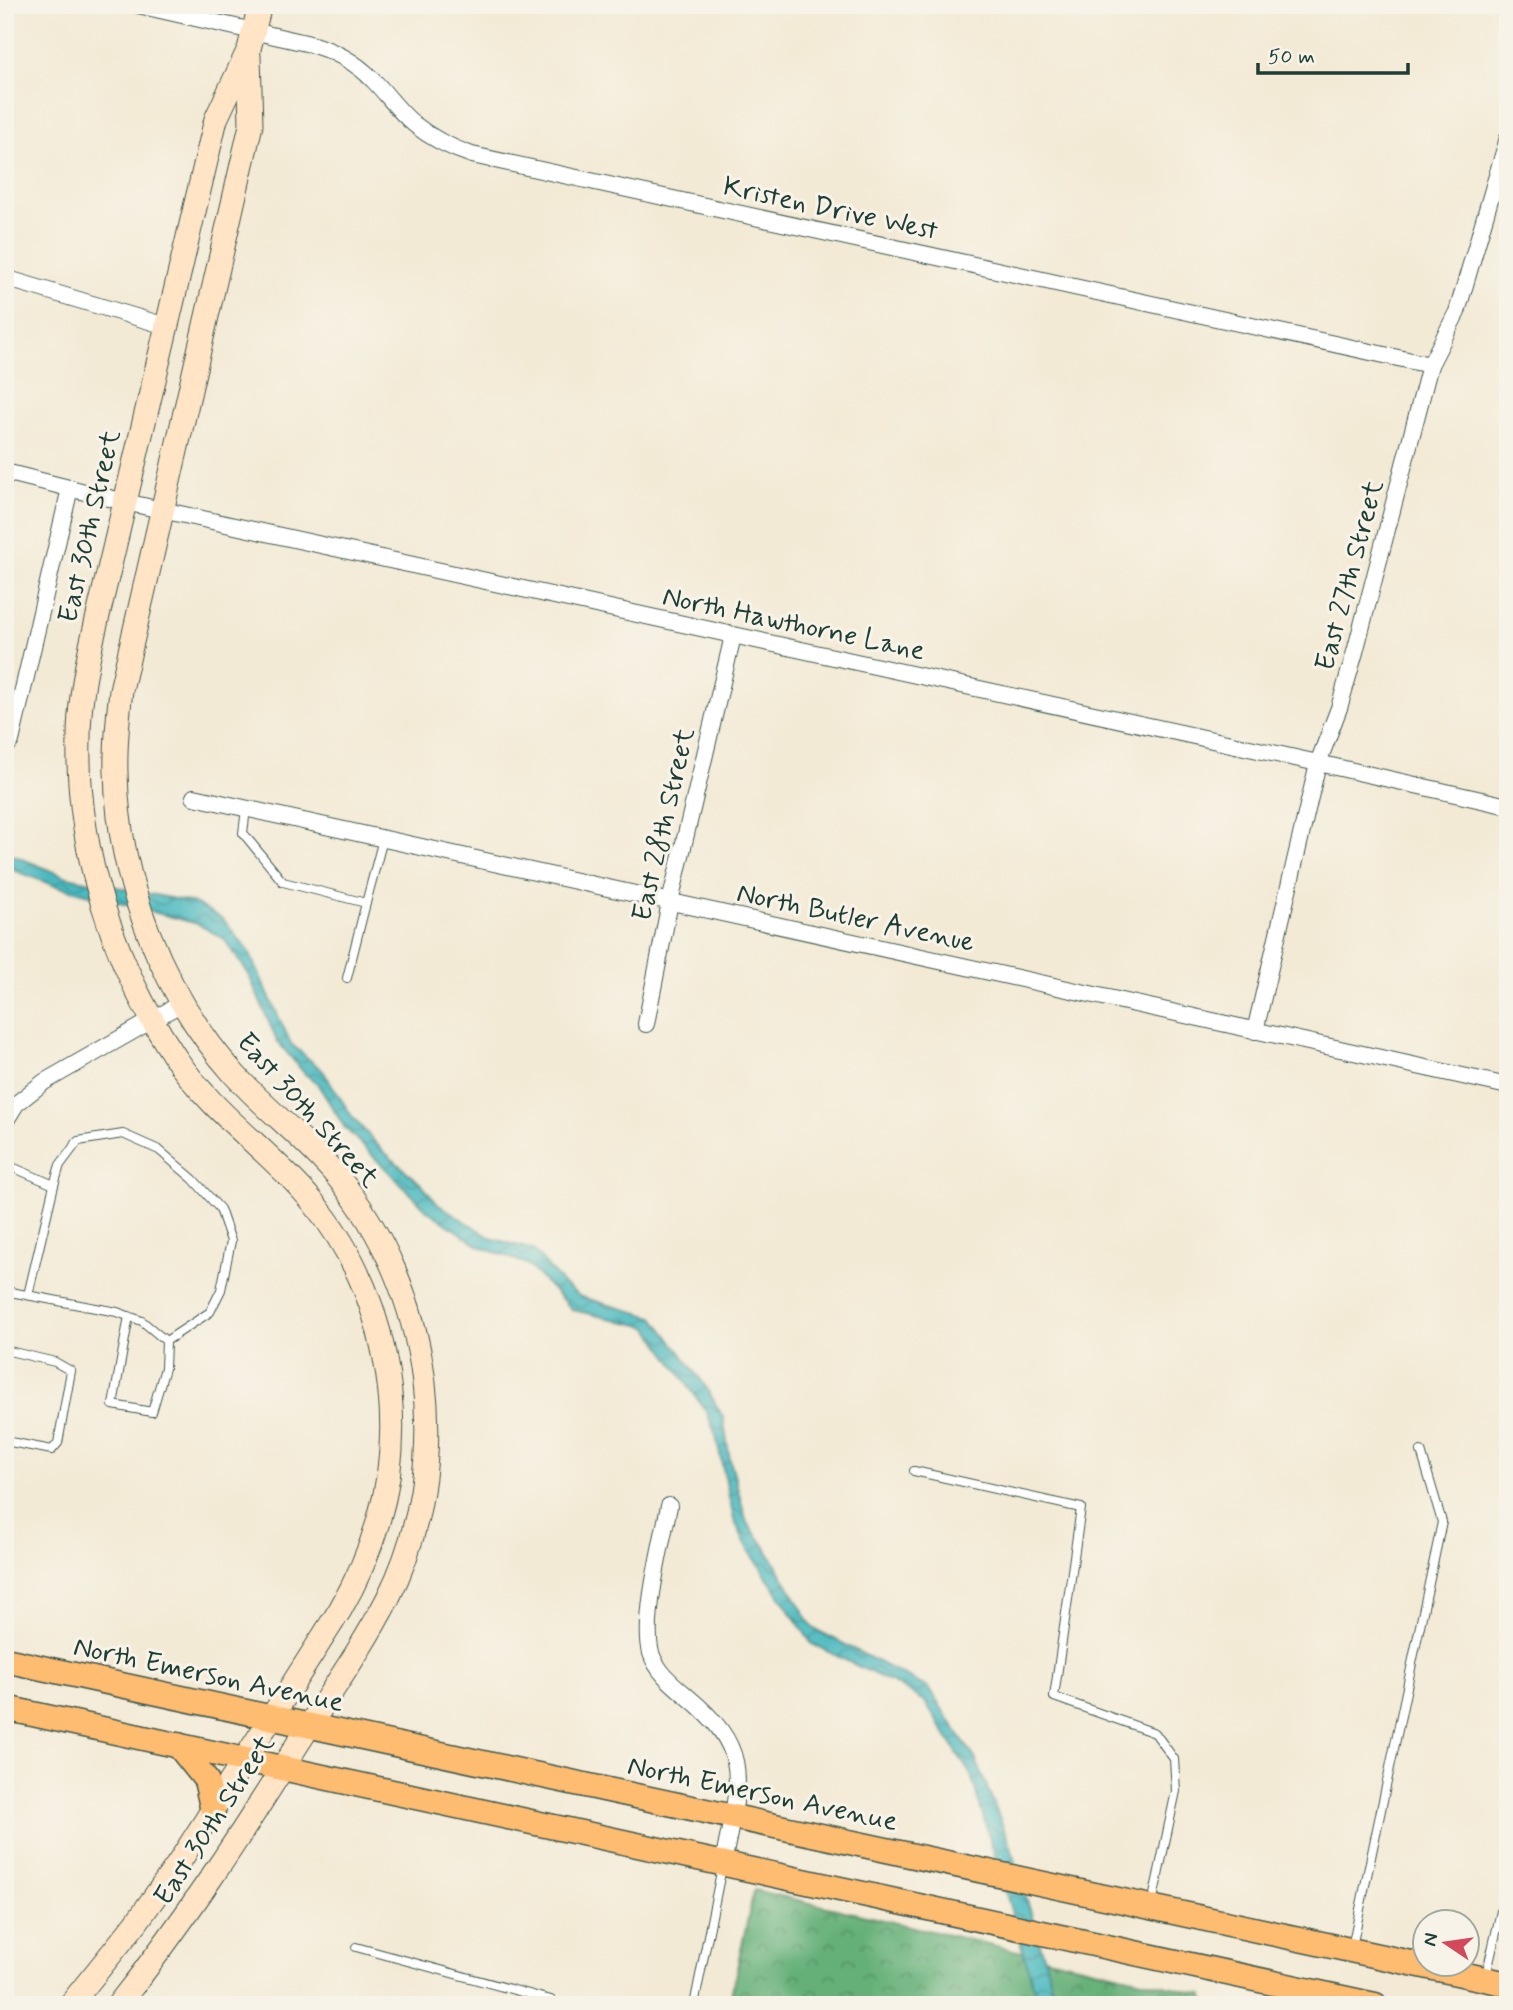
<svg xmlns="http://www.w3.org/2000/svg" width="1513" height="2010" font-family="Mynerve,sans-serif">
  <defs>
    <pattern id="forest-crowns" width="20" height="18" patternUnits="userSpaceOnUse" patternTransform="scale(1.75)"><rect width="20" height="18" fill="#65b078"/><path d="M2 6a3 3 0 1 1 6 0M12 15a3 3 0 1 1 6 0" fill="none" stroke="#539063"/></pattern>
    <pattern id="water-waves" width="16" height="10" patternUnits="userSpaceOnUse" patternTransform="scale(1.75)"><rect width="16" height="10" fill="#4ab9bf"/><path d="M0 5q4-4 8 0t8 0" fill="none" stroke="#3d989c"/></pattern>
  </defs>
  <rect width="100%" height="100%" fill="#f7f3e8"/>
  <filter id="ink" filterUnits="userSpaceOnUse"><feTurbulence type="fractalNoise" baseFrequency=".0143" numOctaves="2"/><feDisplacementMap in="SourceGraphic" scale="14" xChannelSelector="R" yChannelSelector="G"/><feConvolveMatrix kernelMatrix="1 2 1 2 8 2 1 2 1" color-interpolation-filters="sRGB"/></filter>
  <filter id="wash" filterUnits="userSpaceOnUse"><feTurbulence type="fractalNoise" baseFrequency=".00686" numOctaves="4" result="noise"/><feDisplacementMap in="SourceGraphic" scale="28" xChannelSelector="R" yChannelSelector="G"/><feGaussianBlur stdDeviation="1.57" result="paint"/><feColorMatrix in="noise" values="0 0 0 0 0 0 0 0 0 0 0 0 0 0 0 0 0 1.4 0 .05"/><feComposite in="paint" operator="in"/></filter>
  <g filter="url(#wash)">
    <rect width="100%" height="100%" fill="#f3ead5"/>
    <polygon fill="url(#forest-crowns)" stroke="#427656" stroke-width="2" points="754,1890 1203,1994 1208,2005 729,2005"/>
    <polygon fill="url(#water-waves)" stroke="#347b7a" stroke-width="2" points="5,852 67,877 194,903 223,919 248,950 291,1044 323,1071 353,1118 382,1150 421,1184 437,1203 491,1238 533,1250 564,1285 581,1297 654,1317 704,1384 723,1417 730,1460 747,1523 765,1546 813,1628 928,1688 976,1760 1010,1844 1046,1963 1056,2005 1039,2005 971,1775 925,1702 901,1687 812,1644 749,1550 734,1520 716,1436 707,1413 648,1327 573,1310 527,1264 479,1246 428,1211 345,1128 317,1083 305,1074 277,1041 248,973 224,939 198,924 53,885 5,867"/>
  </g>
  <g filter="url(#ink)">
    <g fill="none" stroke-linecap="round" stroke-linejoin="round">
      <g stroke="#3f574c" stroke-width="10">
        <g id="lane">
          <polyline points="246,809 243,833 283,882 366,903 383,839"/>
          <polyline points="347,978 366,903"/>
          <polyline points="5,1164 54,1185 28,1295"/>
          <polyline points="54,1185 60,1165 78,1141 123,1134 159,1150 193,1179 220,1209 231,1241 221,1290 210,1312 166,1341"/>
          <polyline points="5,1291 117,1312 142,1321 166,1341 165,1368 152,1412 113,1405 129,1316"/>
          <polyline points="5,1350 55,1362 71,1371 58,1443 52,1450 5,1441"/>
          <polyline points="914,1471 1081,1508 1054,1697 1155,1733 1174,1759 1176,1791 1152,1904"/>
          <polyline points="356,1947 551,2000 553,2005"/>
          <polyline points="1352,1947 1442,1522 1421,1451"/>
          <polyline points="1486,1976 1508,1881"/>
          <polyline points="694,2005 722,1867"/>
        </g>
      </g>
      <g stroke="#3f574c" stroke-width="18">
        <g id="street">
          <path d="M138 5 306 43C330 49 355 61 373 80 387 94 398 111 414 124 431 138 451 148 472 155L1430 365"/>
          <polyline points="5,278 166,326"/>
          <polyline points="5,472 125,502 1318,763 1508,806"/>
          <polyline points="5,748 11,741 70,488"/>
          <polyline points="194,797 1508,1086"/>
          <polyline points="646,1024 670,902 733,636"/>
          <polyline points="1255,1031 1318,763 1339,708 1355,652 1430,365 1457,312 1508,138"/>
          <polyline points="5,1122 16,1104 44,1082 182,1003"/>
          <path d="M669 1506C662 1543 642 1619 651 1653 657 1672 674 1685 688 1697 757 1754 737 1786 723 1864"/>
        </g>
      </g>
      <g stroke="#3f574c" stroke-width="25">
        <g id="secondary">
          <path d="M70 2005 136 1923 178 1864 340 1610C356 1582 369 1553 378 1522 410 1415 384 1287 312 1201 269 1150 213 1114 175 1057 113 964 76 849 79 737 79 704 85 672 92 641L216 119 249 49 260 5"/>
          <path d="M118 2005C184 1922 241 1835 297 1745 327 1697 362 1649 388 1598 456 1463 432 1289 336 1175 305 1138 266 1110 234 1074 162 993 118 881 116 772 115 745 118 717 121 690L251 125 249 55"/>
        </g>
      </g>
      <g stroke="#3f574c" stroke-width="27">
        <g id="primary">
          <polyline points="5,1660 1508,1984"/>
          <polyline points="5,1708 1375,2005"/>
          <polyline points="178,1745 206,1780 213,1811"/>
        </g>
      </g>
      <use href="#lane" stroke="#fff" stroke-width="8"/>
      <use href="#street" stroke="#fff" stroke-width="16"/>
      <use href="#secondary" stroke="#ffe4c6" stroke-width="23"/>
      <use href="#primary" stroke="#febc70" stroke-width="24"/>
    </g>
  </g>
  <g text-anchor="middle" stroke-width="6" stroke-linejoin="round" paint-order="stroke">
    <g font-size="28" fill="#1f3d34" stroke="#f7f3e8">
      <text transform="translate(831 207) rotate(12)" y="10">Kristen Drive West</text>
      <text transform="translate(88 526) rotate(-77)" y="10">East 30th Street</text>
      <text transform="translate(1348 575) rotate(-75)" y="10">East 27th Street</text>
      <text transform="translate(794 622) rotate(12)" y="10">North Hawthorne Lane</text>
      <text transform="translate(662 824) rotate(-77)" y="10">East 28th Street</text>
      <text transform="translate(856 916) rotate(12)" y="10">North Butler Avenue</text>
      <text transform="translate(309 1109) rotate(48)" y="10">East 30th Street</text>
      <text transform="translate(209 1673) rotate(12)" y="10">North Emerson Avenue</text>
      <text transform="translate(763 1792) rotate(12)" y="10">North Emerson Avenue</text>
      <text transform="translate(213 1819) rotate(-57)" y="10">East 30th Street</text>
    </g>
  </g>
  <rect width="1513" height="2010" fill="none" stroke="#f7f3e8" stroke-width="28"/>
  <g transform="translate(1446 1943) rotate(283)"><circle r="33" fill="#f7f3e8" stroke="#a1aaa0" stroke-width="2"/>
  <path d="M0-5L12 26L0 18L-12 26Z" fill="#d1495b"/>
  <text y="-10" font-size="19" font-weight="bold" text-anchor="middle" fill="#1f3d34">N</text>
  </g>
  <path d="M1258 63v10h150v-10" fill="none" stroke="#1f3d34" stroke-width="3.5"/>
  <text x="1268" y="63" font-size="21" fill="#1f3d34" stroke="#f7f3e8" stroke-width="5" paint-order="stroke">50 m</text>
</svg>
